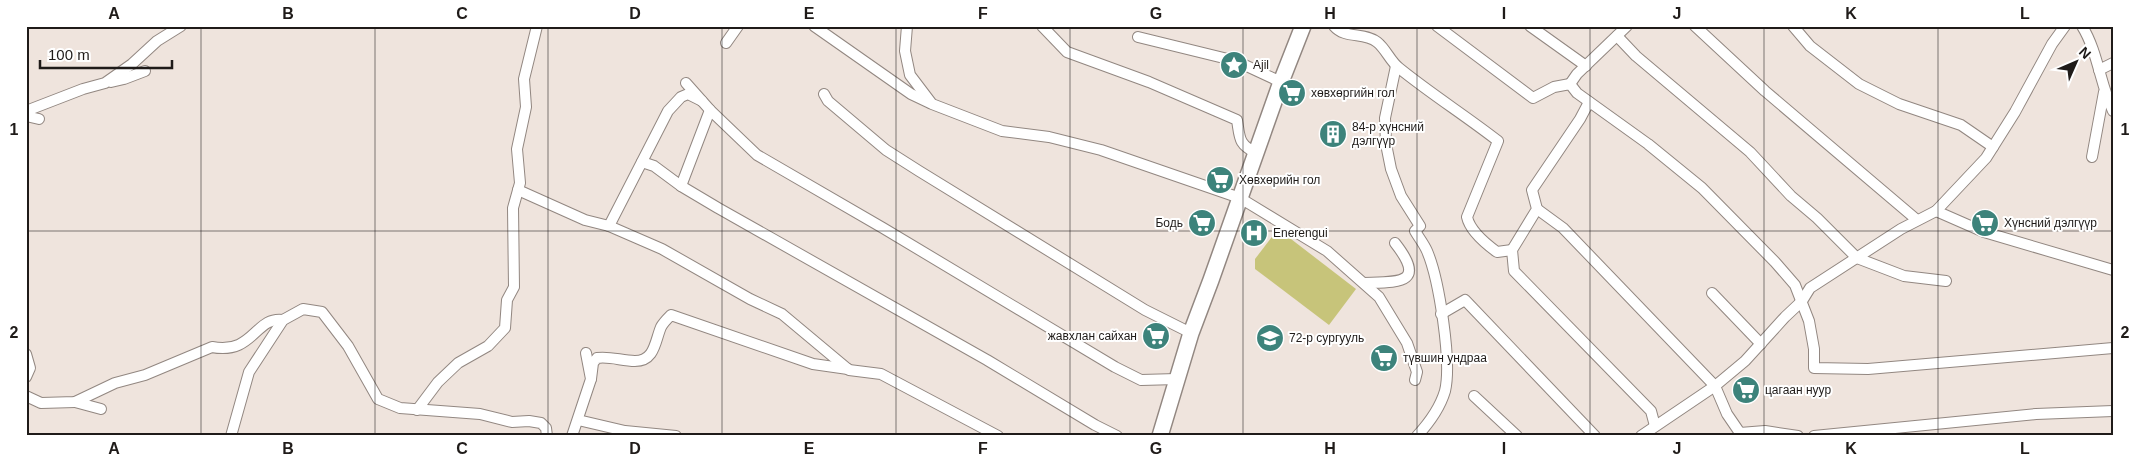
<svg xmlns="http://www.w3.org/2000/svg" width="2139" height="462" font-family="Arial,sans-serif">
  <rect width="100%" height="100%" fill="#efe4dd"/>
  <polygon fill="#c7c47a" points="1278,229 1356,289 1329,325 1255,269 1255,259"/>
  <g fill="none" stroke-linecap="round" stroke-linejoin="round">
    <g stroke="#928781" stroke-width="12">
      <g id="minor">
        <polyline points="814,26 911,94 930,103"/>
        <polyline points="907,26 905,51 910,75 932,104 1002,131 1049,137 1101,150 1240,198 1327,251 1379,297 1407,343 1417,372 1415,380"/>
        <path d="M1042 26 1067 52 1149 82 1237 120C1240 138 1238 144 1256 153"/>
        <path d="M1334 26C1345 39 1364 32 1377 42 1386 49 1390 61 1399 68 1431 94 1466 116 1498 141L1467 217C1470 231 1486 244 1497 252L1512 250"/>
        <polyline points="1437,26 1533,98 1554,87 1570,84 1577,93 1648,144 1702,188 1775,262 1795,285 1809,321 1814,349 1814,368 1868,369 2113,348"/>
        <polyline points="1530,26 1586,66"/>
        <polyline points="1695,26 1765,91 1917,220"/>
        <polyline points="1793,26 1810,46 1859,84 1899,104 1961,125 1993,147"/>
        <path d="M2082 26C2098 52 2100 84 2113 111"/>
        <polyline points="1617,36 1636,56 1750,152 1791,196 1817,218 1857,258 1904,276 1946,281"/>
        <polyline points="1138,37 1236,61 1281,82"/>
        <polyline points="726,43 738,26"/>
        <path d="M1396 66 1385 118 1386 144 1391 169 1401 196 1420 226 1415 231C1419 238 1424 244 1427 251 1439 279 1452 362 1445 391 1440 408 1429 423 1417 436"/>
        <polyline points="2099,70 2113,63"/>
        <polyline points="111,82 124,79 145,71"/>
        <polyline points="686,83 710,110 757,155 883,228 1115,367 1141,380 1177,379"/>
        <polyline points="1570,84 1577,74 1627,26"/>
        <polyline points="824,94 828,101 886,150 919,171 1145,310 1191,333"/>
        <polyline points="702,101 688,94 681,97 668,111 609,226 662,249 750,299 782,314 849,370 881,374 998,436"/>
        <polyline points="1589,102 1580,119 1532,190 1537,209 1512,250 1514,271 1651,411 1655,426"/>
        <polyline points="26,111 83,89 105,83 132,64 157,41 181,26"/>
        <polyline points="26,116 39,119"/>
        <polyline points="2092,157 2104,92"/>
        <polyline points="642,162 654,166 681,186 718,208 987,360 1095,425 1117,436"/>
        <polyline points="681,186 710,110"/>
        <polyline points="518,190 585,220 609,226"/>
        <polyline points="1537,209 1563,228 1715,386 1727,414 1740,433 1765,431 1798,436"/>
        <polyline points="1936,211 1984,232 2113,270"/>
        <path d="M1364 283C1397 282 1428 285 1395 243"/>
        <polyline points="1712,293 1761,344"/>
        <polyline points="1441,314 1465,300 1595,436"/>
        <polyline points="26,354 30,368 26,377"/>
        <path d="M591 379 593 363 597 358C610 356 622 361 635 361 655 361 655 341 661 327 663 323 667 319 671 315L813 364 848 369"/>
        <path d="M26 396 41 403 75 402 115 383 145 375 212 347C254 355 255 316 283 320"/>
        <polyline points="1474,396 1517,436"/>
        <polyline points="75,402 101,409"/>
        <polyline points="417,410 438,382 458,363 488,346 505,328 507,300 514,287 513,208 520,183 517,149 526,107 524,79 537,26"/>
        <polyline points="578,420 625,431 676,436"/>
        <polyline points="231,436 249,372 283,320 303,309 322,312 348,346 378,399 400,408 480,414 512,422 529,421 541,423 546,428 547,436"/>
        <polyline points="572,436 591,379 586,353"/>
        <polyline points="1641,436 1715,386 1745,361 1785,317 1802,301 1810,288 1901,229 1936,211 1986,158 2015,112 2052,44 2065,26"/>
        <polyline points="1814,436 2036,414 2113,411"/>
      </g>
    </g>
    <g stroke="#928781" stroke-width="18">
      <polyline id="secondary" points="1160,436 1191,333 1211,280 1281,82 1303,26"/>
    </g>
    <use href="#minor" stroke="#fff" stroke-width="10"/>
    <use href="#secondary" stroke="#fff" stroke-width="15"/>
  </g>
  <path fill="none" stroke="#1f1b19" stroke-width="1" stroke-opacity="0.55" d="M201 26V436M375 26V436M548 26V436M722 26V436M896 26V436M1070 26V436M1243 26V436M1417 26V436M1590 26V436M1764 26V436M1938 26V436M26 231H2113"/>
  <defs>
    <g id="sight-disc" transform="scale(1.4375)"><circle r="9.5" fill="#3d837b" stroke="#fff"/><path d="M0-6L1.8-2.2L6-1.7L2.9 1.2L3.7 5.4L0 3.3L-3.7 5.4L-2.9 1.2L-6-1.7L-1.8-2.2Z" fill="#fff"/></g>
    <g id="supermarket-disc" transform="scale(1.4375)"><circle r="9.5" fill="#3d837b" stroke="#fff"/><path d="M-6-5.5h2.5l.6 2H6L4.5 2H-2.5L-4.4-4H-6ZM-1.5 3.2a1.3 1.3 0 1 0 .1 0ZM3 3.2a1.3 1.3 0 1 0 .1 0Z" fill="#fff"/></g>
    <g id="building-disc" transform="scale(1.4375)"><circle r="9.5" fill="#3d837b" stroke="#fff"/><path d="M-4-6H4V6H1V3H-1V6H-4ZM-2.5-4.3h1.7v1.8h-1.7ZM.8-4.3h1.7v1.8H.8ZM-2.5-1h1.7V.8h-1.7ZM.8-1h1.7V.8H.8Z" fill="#fff"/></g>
    <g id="hospital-disc" transform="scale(1.4375)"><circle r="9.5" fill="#3d837b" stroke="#fff"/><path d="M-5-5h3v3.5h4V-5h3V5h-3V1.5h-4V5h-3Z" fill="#fff"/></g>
    <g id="school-disc" transform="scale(1.4375)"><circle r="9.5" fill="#3d837b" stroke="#fff"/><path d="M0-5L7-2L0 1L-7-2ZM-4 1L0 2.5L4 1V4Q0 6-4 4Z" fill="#fff"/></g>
  </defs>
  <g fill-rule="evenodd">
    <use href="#sight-disc" x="1234" y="65"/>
    <use href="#supermarket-disc" x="1292" y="93"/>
    <use href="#building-disc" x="1333" y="134"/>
    <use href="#supermarket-disc" x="1220" y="180"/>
    <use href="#supermarket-disc" x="1202" y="223"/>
    <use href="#supermarket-disc" x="1985" y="223"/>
    <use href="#hospital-disc" x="1254" y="233"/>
    <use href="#supermarket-disc" x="1156" y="336"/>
    <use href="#school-disc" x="1270" y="338"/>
    <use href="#supermarket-disc" x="1384" y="358"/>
    <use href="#supermarket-disc" x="1746" y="390"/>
  </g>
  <g text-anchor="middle" stroke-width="4" stroke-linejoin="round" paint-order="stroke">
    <g font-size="12" fill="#1f1b19" stroke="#fff" text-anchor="start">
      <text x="1253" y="69">Ajil</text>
      <text x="1311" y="97">хөвхөргийн гол</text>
      <text x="1352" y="131">84-р хүнсний<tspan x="1352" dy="14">дэлгүүр</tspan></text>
      <text x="1239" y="184">Хөвхөрийн гол</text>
      <text x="1183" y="227" text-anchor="end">Бодь</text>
      <text x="2004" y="227">Хүнсний дэлгүүр</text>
      <text x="1273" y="237">Enerengui</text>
      <text x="1137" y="340" text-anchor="end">жавхлан сайхан</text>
      <text x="1289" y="342">72-р сургууль</text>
      <text x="1403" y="362">түвшин ундраа</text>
      <text x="1765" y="394">цагаан нуур</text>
    </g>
  </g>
  <rect width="2139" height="462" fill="none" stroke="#ffffff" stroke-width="55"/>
  <g transform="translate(2076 62) rotate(45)" stroke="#ffffff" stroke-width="4" paint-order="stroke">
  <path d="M0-4L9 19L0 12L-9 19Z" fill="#1f1b19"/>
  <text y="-8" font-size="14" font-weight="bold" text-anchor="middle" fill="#1f1b19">N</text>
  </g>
  <path d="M40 60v8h132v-8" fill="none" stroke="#1f1b19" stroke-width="2.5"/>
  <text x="48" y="60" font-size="15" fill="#1f1b19" stroke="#ffffff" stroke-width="4" paint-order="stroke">100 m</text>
  <rect x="28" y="28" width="2084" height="406" fill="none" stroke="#1f1b19" stroke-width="2"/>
  <g font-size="16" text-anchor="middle" font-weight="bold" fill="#1f1b19">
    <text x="114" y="19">A</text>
    <text x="288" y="19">B</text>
    <text x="462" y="19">C</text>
    <text x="635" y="19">D</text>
    <text x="809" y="19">E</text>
    <text x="983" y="19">F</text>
    <text x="1156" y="19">G</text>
    <text x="1330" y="19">H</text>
    <text x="1504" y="19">I</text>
    <text x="1677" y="19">J</text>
    <text x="1851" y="19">K</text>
    <text x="2025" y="19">L</text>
    <text x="14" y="135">1</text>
    <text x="2125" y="135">1</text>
    <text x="14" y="338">2</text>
    <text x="2125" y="338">2</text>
    <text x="114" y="454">A</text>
    <text x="288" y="454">B</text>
    <text x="462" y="454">C</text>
    <text x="635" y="454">D</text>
    <text x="809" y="454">E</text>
    <text x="983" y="454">F</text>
    <text x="1156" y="454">G</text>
    <text x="1330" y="454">H</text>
    <text x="1504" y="454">I</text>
    <text x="1677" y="454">J</text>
    <text x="1851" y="454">K</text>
    <text x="2025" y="454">L</text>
  </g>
</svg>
